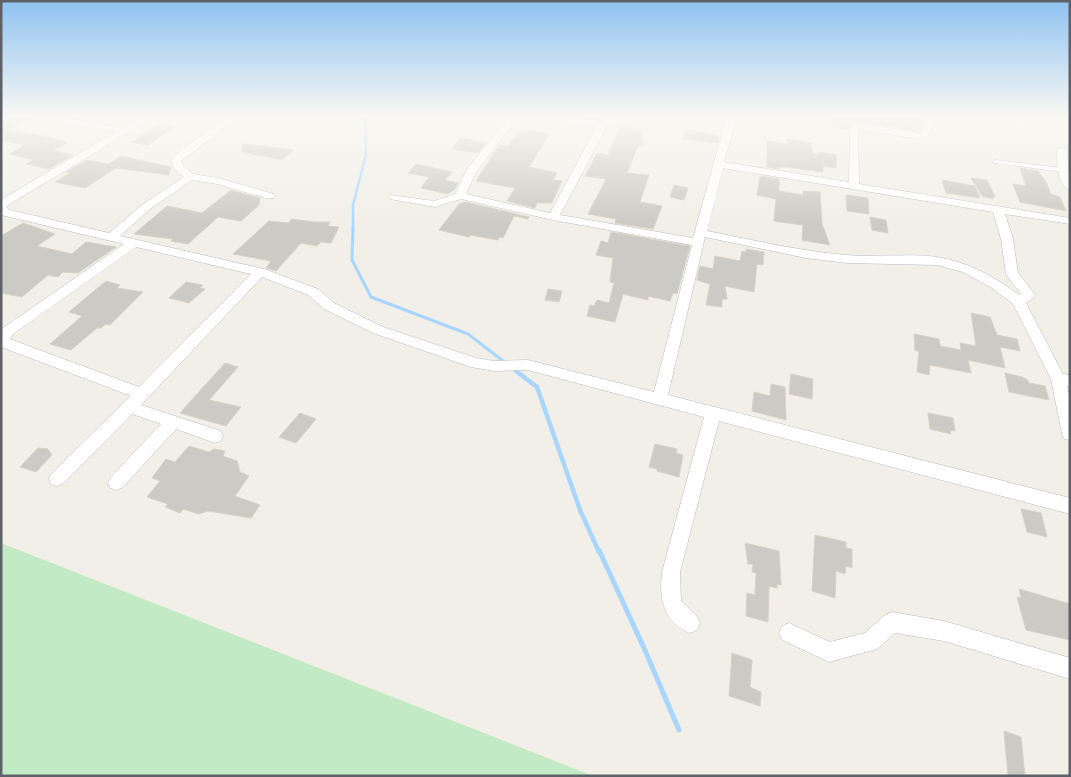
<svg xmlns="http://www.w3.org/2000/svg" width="1071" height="777" font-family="'Exo 2',sans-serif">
  <rect width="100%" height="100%" fill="#f1efe7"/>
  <polygon fill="#c2eac4" points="1,543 593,776 1,776"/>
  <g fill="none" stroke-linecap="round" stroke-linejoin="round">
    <polyline stroke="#a9d6ff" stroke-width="2.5" points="353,230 353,205 366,155 365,116"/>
    <g stroke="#a9d6ff" stroke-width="3">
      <polyline points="353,228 352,260 371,297 468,334 507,364"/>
      <polyline points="512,368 517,372"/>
    </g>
    <polyline stroke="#a9d6ff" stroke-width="4.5" points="516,371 537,387 580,510 599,552"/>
    <polyline stroke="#a9d6ff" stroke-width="5" points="599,550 644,648 679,730"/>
  </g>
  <g fill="#cccac4" stroke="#d7d2c4">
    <polygon points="20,116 32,117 9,129 68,142 53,151 73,155 49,169 26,164 34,160 10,154 25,145 1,140 1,121"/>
    <polygon points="832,116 918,116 921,128 915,128 916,131 862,122 849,126 848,130 832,127"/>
    <polygon points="160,124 175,126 148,145 131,142"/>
    <polygon points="620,127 642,130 642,145 638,146 627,173 649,175 640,202 662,206 653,229 615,223 616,219 588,214 606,179 585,176 597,153 608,155"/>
    <polygon points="521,129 549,134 529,167 557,173 553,180 562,181 552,203 537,203 535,208 507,201 515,188 476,181 499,145 508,146"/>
    <polygon points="686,129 719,136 718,143 683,139"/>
    <polygon points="460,138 472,140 486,143 478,153 452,149"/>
    <polygon points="787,139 811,143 813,154 822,152 836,155 836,168 823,166 823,172 786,167 779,167 779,169 767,167 767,141 787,144"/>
    <polygon points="243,144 264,146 294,150 282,160 242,152"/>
    <polygon points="121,156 171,167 169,175 116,168 85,188 55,182 70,173 66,172 87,160 109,164"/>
    <polygon points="416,164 452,172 445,180 458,183 455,189 448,194 421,188 429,177 408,173"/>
    <polygon points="1020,168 1038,171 1046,182 1051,194 1060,197 1066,211 1020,202 1013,184 1026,186"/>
    <polygon points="760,176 779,179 779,191 803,195 803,191 820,192 822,224 830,245 802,240 803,225 774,221 776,199 757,195"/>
    <polygon points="971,178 987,180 995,197 992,197 993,199 982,196"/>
    <polygon points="942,180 975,186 980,198 946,193"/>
    <polygon points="674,185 688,188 684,200 670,197"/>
    <polygon points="231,190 260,198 259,205 241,221 218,217 188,244 171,241 173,239 134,234 167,206 202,213"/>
    <polygon points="846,195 868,198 869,214 847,211"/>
    <polygon points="466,202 529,217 528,219 514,216 503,238 499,237 498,240 470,235 469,237 439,230 459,204"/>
    <polygon points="870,217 886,220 888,233 872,230"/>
    <polygon points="292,219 314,222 330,222 328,226 339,227 331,243 321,242 317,246 301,243 276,271 266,268 271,261 233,254 269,221 288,223"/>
    <polygon points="23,223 55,234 37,246 72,254 86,242 116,247 78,273 63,272 58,277 48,275 22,297 1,293 1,236"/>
    <polygon points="611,232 690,246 677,294 673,293 670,301 648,296 648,300 623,294 615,322 587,316 590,305 594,306 597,300 609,303 614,283 610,282 613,258 596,255 601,241 608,243"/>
    <polygon points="746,249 764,252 763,265 757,264 754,292 725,286 727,299 722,299 722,307 706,305 710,284 697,280 700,266 713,269 715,256 740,261 742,251 746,252"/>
    <polygon points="106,281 120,285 117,288 143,292 110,325 106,324 101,328 97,328 71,350 50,344 82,316 69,312"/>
    <polygon points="186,282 203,285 200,288 205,289 189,303 169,298"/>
    <polygon points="548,289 562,291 559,302 545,300"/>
    <polygon points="971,313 990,317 997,335 1017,339 1020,351 1000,347 1005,368 968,360 971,373 930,365 929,375 917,372 919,351 915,351 914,334 939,339 940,346 961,350 960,343 976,346"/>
    <polygon points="225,363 238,367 209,400 241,407 226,426 180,413"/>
    <polygon points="1005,373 1022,377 1028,380 1029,383 1045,386 1049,400 1009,392"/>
    <polygon points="791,374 813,379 812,399 789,394"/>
    <polygon points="771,384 785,387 786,420 752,411 754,392 770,396"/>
    <polygon points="300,413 316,419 296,443 279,437"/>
    <polygon points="928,413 953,418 955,431 950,430 951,434 930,429"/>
    <polygon points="655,444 677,449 676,453 683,455 679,477 657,471 657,469 649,467"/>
    <polygon points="189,446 209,452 214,449 225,451 223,456 237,461 240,472 249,476 235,496 260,505 251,518 208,511 199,514 183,509 180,513 165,507 168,504 147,497 160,481 152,478 166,459 175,462"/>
    <polygon points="38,448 48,449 52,455 36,472 20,467"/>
    <polygon points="1021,509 1041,513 1047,537 1027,532"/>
    <polygon points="815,535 846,542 846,548 852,549 852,568 846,566 845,574 836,571 835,598 812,591"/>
    <polygon points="745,543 779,551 781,585 777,584 777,588 769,586 768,622 746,616 747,593 755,595 756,573 752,572 753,564 748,564"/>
    <polygon points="1019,589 1070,604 1070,640 1026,630 1017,597 1021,598"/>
    <polygon points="732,653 752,660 750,687 761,692 760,706 729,696"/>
    <polygon points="1004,731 1021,737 1025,776 1008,776"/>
  </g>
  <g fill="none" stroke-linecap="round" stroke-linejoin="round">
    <g stroke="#b9bcc1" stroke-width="1">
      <polygon id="lane" points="996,160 1063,168 1066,170 1063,172 994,163 993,162"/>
    </g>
    <g stroke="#b9bcc1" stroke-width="1">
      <g id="street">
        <path d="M43 116H60L122 128 142 116H153L128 133 8 205 7 208 10 210 109 233 142 205 184 177 174 168 171 160 183 148 231 116H241L181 161 183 165 193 174 218 178 274 194 275 196 274 198H266L217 184 192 180 150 209 120 236 264 269 318 289 334 303 383 327 476 358 494 361 528 360 654 392 692 245 553 220 461 199 435 207 390 199 389 197 390 195 434 201 455 194 467 169 510 116H519L476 172 466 194 550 213 597 126 533 119 529 116H555L602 121 610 118 611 116H619L618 122 607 126 560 215 693 238 725 123 699 119 695 116H737L724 162 849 182 850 128 862 124 919 133 922 131 925 123H931L933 125 929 135 920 139 863 130 858 132 859 184 1070 218V224L1005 214 1013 239 1018 273 1036 296 1026 303 1063 374 1070 375V387L1067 386 1070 398V440L1064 439 1062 434 1051 379 1013 304 992 288 963 272 937 265 847 263 806 258 705 237 668 395 1070 498V514L719 421 680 572 681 601 697 616 700 623 697 630 690 633C663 622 659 598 662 572L704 417 528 370 494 371 471 367 373 333 324 309 308 295 262 277 141 405 221 431 223 436 221 441 215 443 176 429 122 488 116 490 110 488 108 483 110 478 161 424 132 414 63 484 57 486 51 484 49 479 51 474 131 396 1 347V330L3 328 124 244 1 215V200L115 132 47 119ZM723 168 993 212 1001 239 1006 274 1021 294 1019 295C995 277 968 262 937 257 907 253 876 258 846 255 799 251 753 240 707 231ZM136 247 251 274 139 387 10 339 13 334Z"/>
        <path d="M1062 147 1067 150 1070 190C1057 185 1057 162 1057 150Z"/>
        <polygon points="892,612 944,621 1070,658 1070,679 944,641 895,633 877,649 829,662 782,640 779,633 782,626 789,623 830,642 865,633 885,615"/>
      </g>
    </g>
    <use href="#lane" fill="#fff" fill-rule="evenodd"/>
    <use href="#street" fill="#fff" fill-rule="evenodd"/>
  </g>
  <linearGradient id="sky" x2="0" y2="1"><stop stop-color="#8fc2f1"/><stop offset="0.52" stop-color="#f9f8f4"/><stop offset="1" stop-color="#f9f8f4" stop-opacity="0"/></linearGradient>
  <rect width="1071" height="225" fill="url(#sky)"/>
  <rect width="1071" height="777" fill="none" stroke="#5e6268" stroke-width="5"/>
</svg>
